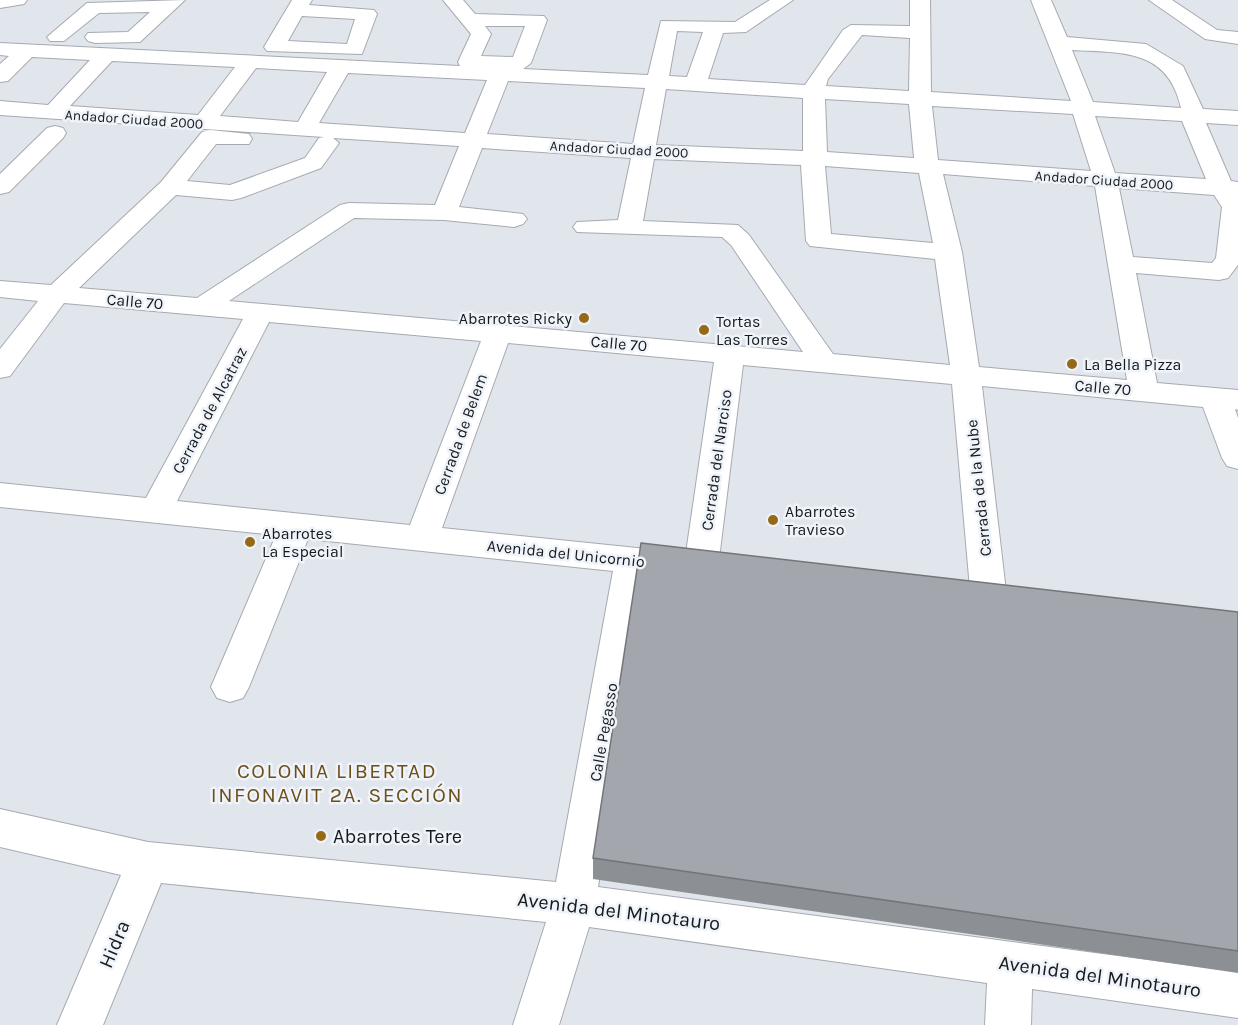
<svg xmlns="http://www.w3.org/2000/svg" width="1238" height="1025" font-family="Karla,sans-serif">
  <rect width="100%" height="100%" fill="#e1e6ec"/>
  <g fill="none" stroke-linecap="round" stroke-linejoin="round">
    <g stroke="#a6aab0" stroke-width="2">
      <g id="minor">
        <polygon points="0,0 27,0 24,4 0,8"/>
        <polygon points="185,0 140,42 95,43 88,41 85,37 88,33 128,32 150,12 99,13 64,41 50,41 47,37 87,3"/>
        <path d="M292 0H312L309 5 374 10 377 14 362 54 267 51 264 47ZM302 16 355 19 347 44 288 41Z"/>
        <path d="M443 0H463L475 14 544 16 547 20 531 63 523 69 648 75 661 21 735 22 770 0H793L746 32 723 33 708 79 805 85 843 30 851 25 910 26V0H930L931 92 1071 101 1031 0H1051L1067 37 1146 44 1183 66 1203 109 1238 111V125L1206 123 1231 181 1238 182V265L1228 278 1219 280 1136 273 1157 383 1238 390V410L1235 409 1238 418V469L1227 466 1222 458 1203 407 982 386 1007 600 1002 610 989 614 976 610 971 600 952 384 743 365 718 567 713 576C696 582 667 576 647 574L598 887 1238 972V1018L1032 989 1031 1025H985L987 983 589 927 559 1025H513L546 922 161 883 103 1025H57L121 875 0 847V809L148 842 556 882 613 571 308 539 249 687 243 698 230 702 217 698 211 687 276 535 0 507V483L146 498 243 319 64 303 10 376 0 378V349L38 301 0 297V281L51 285 161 182 202 132 210 130 249 134 252 139 249 144H216L187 181 230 185 305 158 319 138 324 137 0 115V101L48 105 90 60 32 57 8 81 0 82V64L9 56 0 55V43L460 66 458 62 471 34ZM485 26H525L513 57 481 56 491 34ZM677 31 703 32 687 77 669 76ZM862 35 910 38 909 91 826 86 828 79ZM1072 50C1121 53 1168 48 1181 108L1093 102ZM112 61 235 67 198 115 70 106ZM256 68 327 72 298 122 220 116ZM348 73 487 80 465 133 319 123ZM508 81 645 88 633 144 487 134ZM666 89 803 98V151L656 145ZM825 99 909 104 914 158 827 152ZM932 106 1073 114 1091 171 938 160ZM1095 116 1182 121 1206 179 1115 173ZM333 138 459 146 435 205 349 203 340 205 197 298 79 288 176 195 232 200 241 198 321 168 339 143ZM482 148 631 158 618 220 577 222 573 227 577 232 722 237 731 245 803 352 229 301 354 218 444 220 514 227 523 224 527 219 523 214 459 207ZM654 159 801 165 806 241 810 246 935 259 950 365 833 354 749 235 738 225 643 221ZM825 166 919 173 933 243 831 234ZM943 174 1095 186 1127 380 979 367 962 252ZM1119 188 1214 195 1222 207 1216 258 1212 263 1133 257ZM269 322 481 341 410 525 177 501ZM508 343 714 362 686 553 442 528Z"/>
        <polygon points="1149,0 1172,0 1217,30 1238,32 1238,44 1205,39"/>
        <polygon points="55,126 63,128 66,133 63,138 9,192 0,194 0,174 47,128"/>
      </g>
    </g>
    <use href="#minor" fill="#fff" fill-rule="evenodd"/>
  </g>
  <polygon fill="#8c9095" points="1238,612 1238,973 593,879 593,858"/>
  <polygon fill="#a3a7ad" stroke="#727579" stroke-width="1.5" points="641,543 1238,612 1238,951 593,858"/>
  <g fill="#956916" stroke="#eff3fa" stroke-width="2">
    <circle cx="584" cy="318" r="6"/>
    <circle cx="704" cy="330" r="6"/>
    <circle cx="1072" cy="364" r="6"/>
    <circle cx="773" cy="520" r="6"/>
    <circle cx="250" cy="542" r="6"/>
    <circle cx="321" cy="836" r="6"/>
  </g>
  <g text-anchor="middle" stroke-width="5" stroke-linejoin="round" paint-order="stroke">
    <g font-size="14" fill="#17191b" stroke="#eff3fa">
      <text transform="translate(134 119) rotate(4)" y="5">Andador Ciudad 2000</text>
      <text transform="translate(619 149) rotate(3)" y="5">Andador Ciudad 2000</text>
      <text transform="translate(1104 180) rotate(4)" y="5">Andador Ciudad 2000</text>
    </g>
    <g font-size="16" fill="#17191b" stroke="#eff3fa">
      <text transform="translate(135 301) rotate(5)" y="6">Calle 70</text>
      <text transform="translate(619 343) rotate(5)" y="6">Calle 70</text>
      <text transform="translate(1103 387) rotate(5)" y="6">Calle 70</text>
      <text transform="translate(209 410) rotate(-62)" y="6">Cerrada de Alcatraz</text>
      <text transform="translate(460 434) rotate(-70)" y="6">Cerrada de Belem</text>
      <text transform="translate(716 460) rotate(-82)" y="6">Cerrada del Narciso</text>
      <text transform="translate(978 488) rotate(-96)" y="6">Cerrada de la Nube</text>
      <text transform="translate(566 553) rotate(6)" y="6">Avenida del Unicornio</text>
      <text transform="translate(603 732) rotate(-80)" y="6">Calle Pegasso</text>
    </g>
    <g font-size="16" fill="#17191b" stroke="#eff3fa" text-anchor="start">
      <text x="572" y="324" text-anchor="end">Abarrotes Ricky</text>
      <text x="716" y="327">Tortas<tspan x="716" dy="18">Las Torres</tspan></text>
      <text x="1084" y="370">La Bella Pizza</text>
      <text x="785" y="517">Abarrotes<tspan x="785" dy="18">Travieso</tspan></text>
      <text x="262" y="539">Abarrotes<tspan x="262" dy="18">La Especial</tspan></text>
    </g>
    <g font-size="20" fill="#17191b" stroke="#eff3fa" text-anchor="start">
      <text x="333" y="843">Abarrotes Tere</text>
    </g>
    <g font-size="20" fill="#17191b" stroke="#eff3fa">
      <text transform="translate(619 911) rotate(7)" y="7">Avenida del Minotauro</text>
      <text transform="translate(114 944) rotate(-67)" y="7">Hidra</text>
      <text transform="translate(1100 976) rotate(8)" y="7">Avenida del Minotauro</text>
    </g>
    <g font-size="21" letter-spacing="1.5" fill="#6c4e18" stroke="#eff3fa">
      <text x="337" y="778">COLONIA LIBERTAD<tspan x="337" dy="24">INFONAVIT 2A. SECCIÓN</tspan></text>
    </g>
  </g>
</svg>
